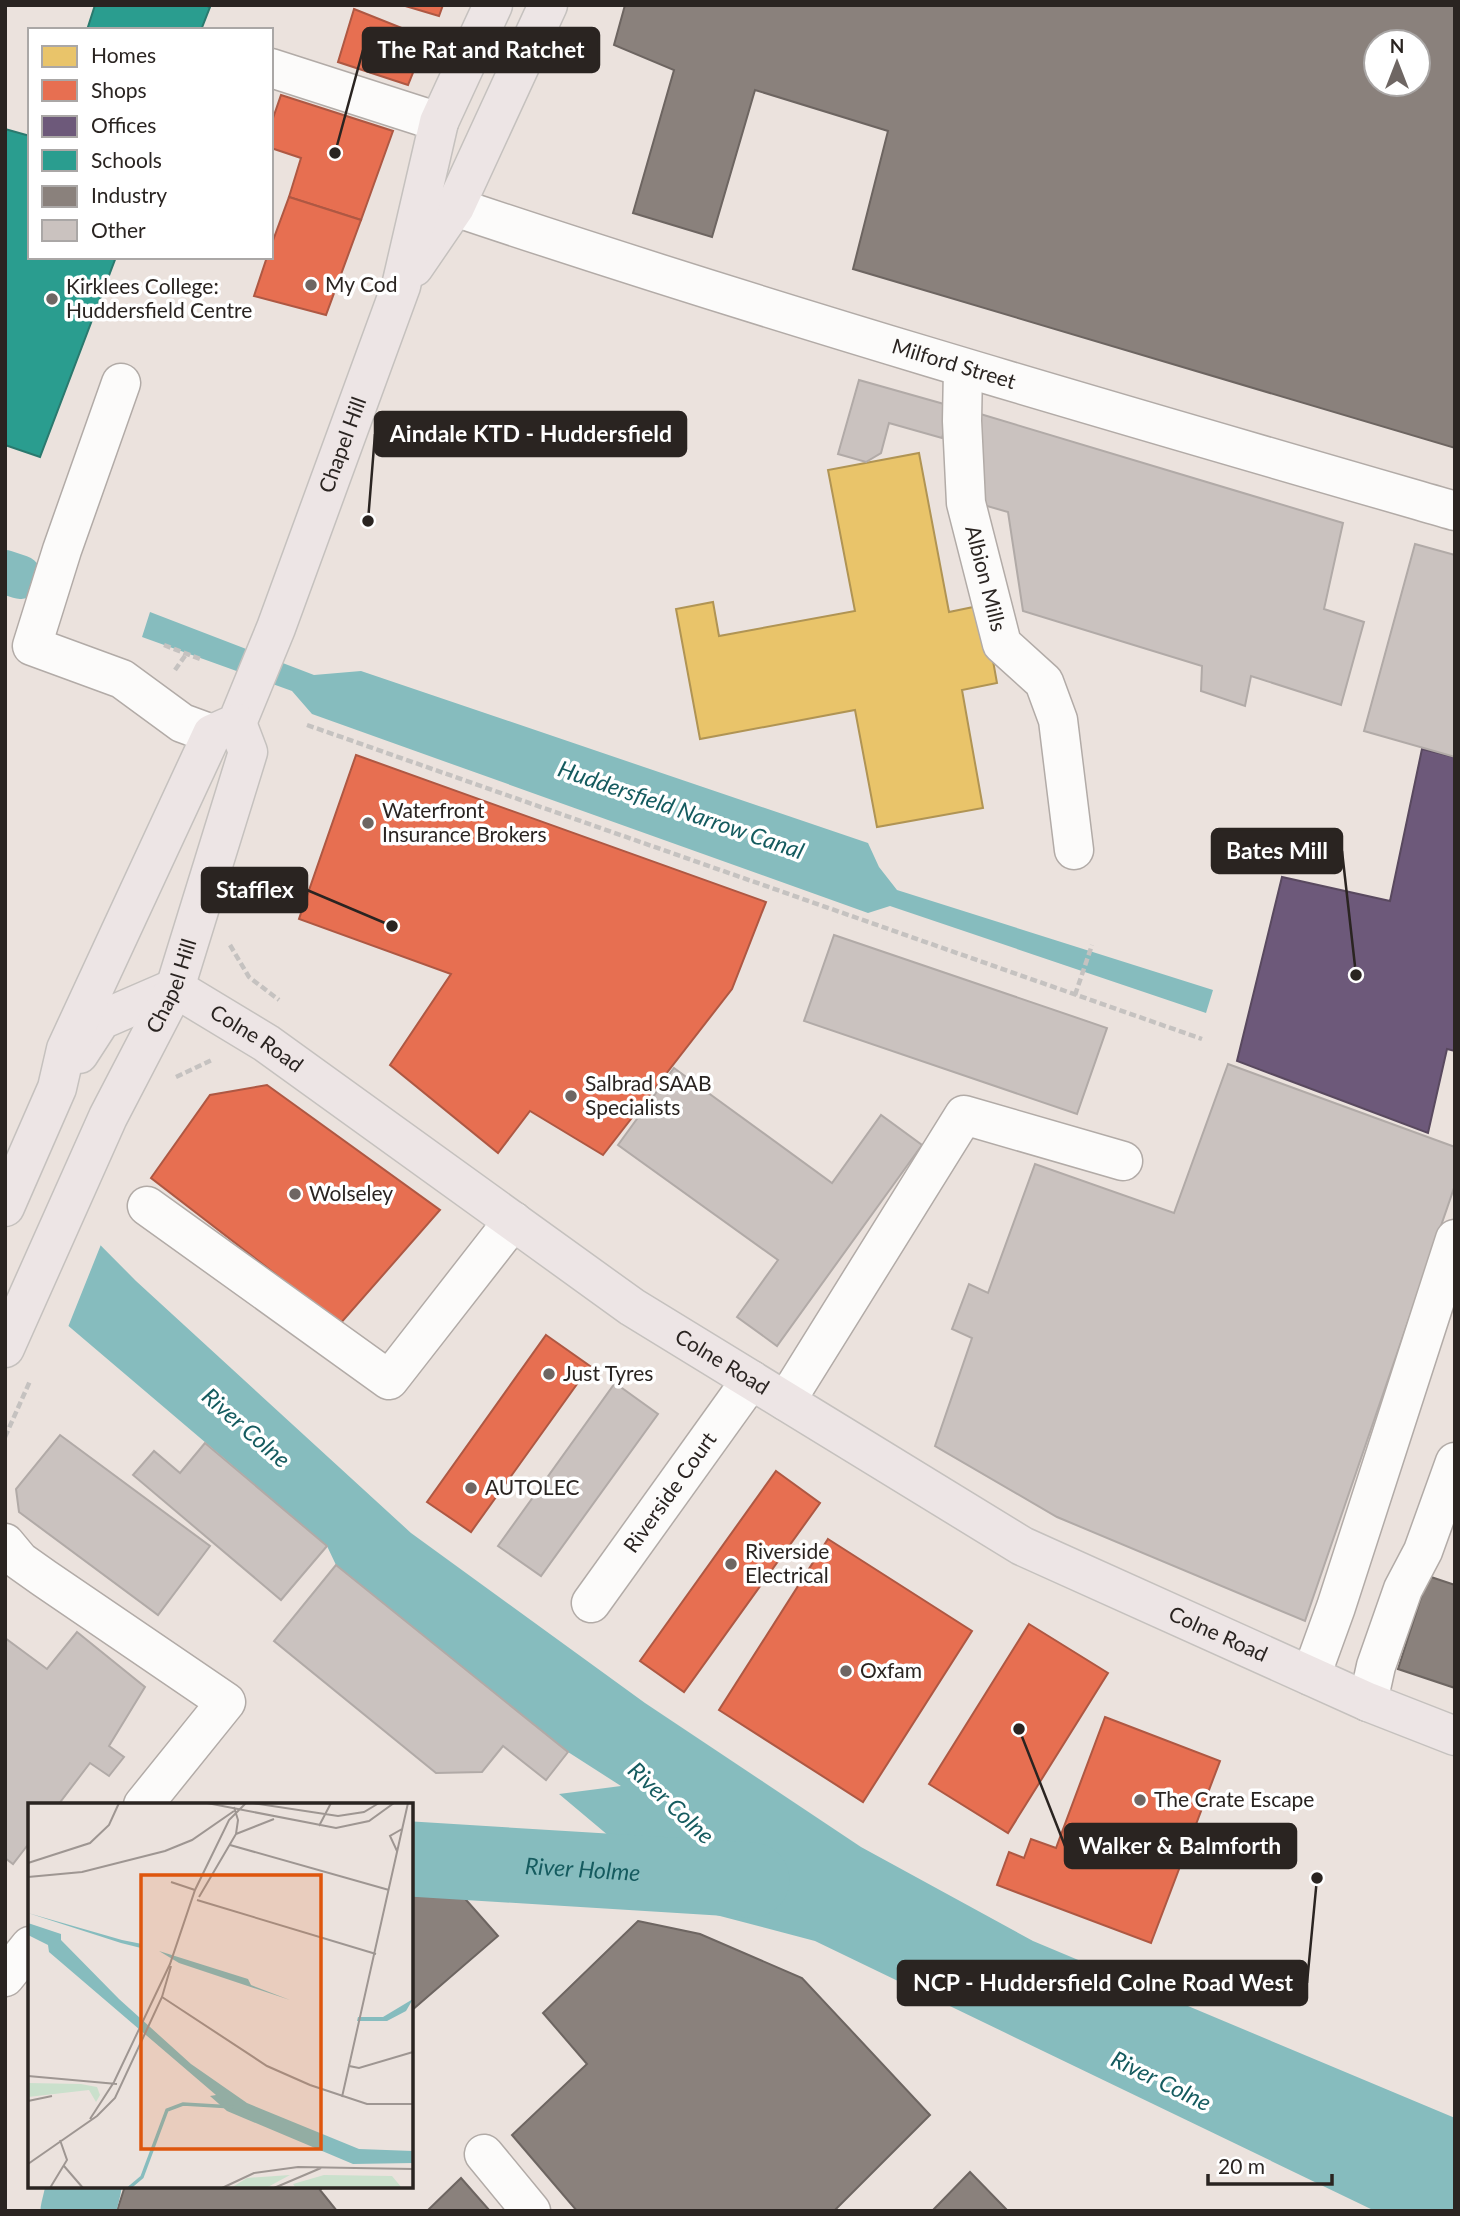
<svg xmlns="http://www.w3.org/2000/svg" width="1460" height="2216" font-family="Lato,sans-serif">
  <rect width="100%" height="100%" fill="#ebe2dd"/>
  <g fill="#86bcbe">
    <polygon points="150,612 314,675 361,671 868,843 879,867 897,890 1213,990 1206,1013 890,906 868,913 312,714 292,691 142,637"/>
    <polygon points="5,1149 136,1281 411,1533 645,1703 861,1847 1033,1941 1455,2118 1455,2211 1375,2211 815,1941 697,1910 559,1794 621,1786 568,1752 336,1565 327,1546 5,1272"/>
  </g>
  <polygon fill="#ebe2dd" points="5,1146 102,1242 68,1327 5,1277"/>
  <polygon fill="#e9c46a" stroke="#b09454" stroke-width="2" points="919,453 949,612 983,605 997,683 962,690 983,808 877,827 855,710 700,739 676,609 713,602 719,636 855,611 828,470"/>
  <g fill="#e76f51" stroke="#ae5843" stroke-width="2">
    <polygon points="402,5 443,5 439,16"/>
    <polygon points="354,9 427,38 408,85 338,62"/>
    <polygon points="281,95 393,131 361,220 289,197 301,158 271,148 271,124"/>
    <polygon points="289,197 361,220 326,315 254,296 267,257 271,257 271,246"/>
    <polygon points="356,755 766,902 732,989 603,1155 530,1111 498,1153 390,1065 451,974 299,919"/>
    <polygon points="267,1085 440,1210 340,1324 151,1178 210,1095"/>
    <polygon points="546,1335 590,1366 471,1532 427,1502"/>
    <polygon points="776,1471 820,1503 684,1692 640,1661"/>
    <polygon points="828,1539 972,1631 863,1802 719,1710"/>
    <polygon points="1029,1624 1108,1673 1008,1833 929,1784"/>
    <polygon points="1105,1717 1220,1761 1151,1943 997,1885 1009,1852 1024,1858 1031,1839 1056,1848"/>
  </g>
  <polygon fill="#6d597a" stroke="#59495f" stroke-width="2" points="1422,749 1455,757 1455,1051 1447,1049 1428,1133 1237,1061 1282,877 1390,901"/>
  <g fill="#2a9d8f" stroke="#2a796e" stroke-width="2">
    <polygon points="95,5 204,5 210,7 201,30 87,30"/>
    <polygon points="5,129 30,136 30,257 116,257 40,457 5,445"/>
  </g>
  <g fill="#8a817c" stroke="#6d6561" stroke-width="2" fill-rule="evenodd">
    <path d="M625 5H1455V448L853 269 888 131 755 90 712 237 633 213 674 70 614 45ZM1376 42H1418V84H1376Z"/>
    <polygon points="1428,1576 1455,1585 1455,1688 1398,1669"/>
    <polygon points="413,1890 460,1893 498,1936 411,2011"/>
    <polygon points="638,1921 700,1934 802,1978 930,2115 834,2211 577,2211 512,2135 587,2064 543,2013"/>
    <polygon points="970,2172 1008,2211 932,2211"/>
    <polygon points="461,2178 490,2211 427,2211"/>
    <polygon points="125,2186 324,2186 320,2190 337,2211 117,2211"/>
  </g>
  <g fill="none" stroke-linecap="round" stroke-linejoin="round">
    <polyline stroke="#86bcbe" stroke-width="44" points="5,572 20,577"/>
    <g stroke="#86bcbe" stroke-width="75">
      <path id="s1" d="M411 1859 752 1880"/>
      <polyline points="78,2211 84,2186"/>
    </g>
  </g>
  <g fill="#cac2bf" stroke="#b1aaa7" stroke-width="2">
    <polygon points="859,380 951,406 942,438 889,423 881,453 866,462 838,454"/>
    <polygon points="977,413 1343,523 1324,609 1364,622 1341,705 1251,676 1245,706 1201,691 1202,666 1023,611 1008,512 980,504"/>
    <polygon points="1415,544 1455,555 1455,757 1364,731"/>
    <polygon points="834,935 1107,1028 1077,1114 804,1021"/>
    <polygon points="1228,1064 1455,1147 1455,1185 1305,1621 1057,1517 935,1446 972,1338 952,1329 969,1284 988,1293 1035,1164 1174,1213"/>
    <polygon points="674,1068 832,1183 881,1115 922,1145 777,1346 737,1317 778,1260 618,1145"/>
    <polygon points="615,1383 658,1414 541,1576 498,1546"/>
    <polygon points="60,1435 210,1546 158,1615 19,1512 16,1489"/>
    <polygon points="205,1443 327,1546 281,1600 133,1475 154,1451 180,1473"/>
    <polygon points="336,1565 568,1752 546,1780 503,1746 482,1772 436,1773 274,1641"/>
    <polygon points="77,1632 145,1687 109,1746 124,1757 109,1776 90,1763 58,1805 30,1805 30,1842 13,1864 5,1858 5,1638 47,1669"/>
  </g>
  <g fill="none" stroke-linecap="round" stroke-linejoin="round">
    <g stroke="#b2aba7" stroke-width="41">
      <g id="minor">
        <polyline points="271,68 439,122"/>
        <path id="s2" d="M455 207C786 318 1120 414 1455 511"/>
        <path id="s3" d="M963 369 962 421 966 503 1002 644 1044 682 1058 720 1074 850"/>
        <polyline points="121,383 62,550 32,646 122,679 182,723 212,734"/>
        <polyline points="147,1206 389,1380 513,1221"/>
        <polyline points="786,1401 964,1115 1123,1161"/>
        <polyline points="5,1543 20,1561 44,1578 226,1702 143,1805"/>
        <path id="s4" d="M591 1603 751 1380"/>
        <polyline points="1311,1676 1336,1607 1455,1239"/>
        <polyline points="1368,1702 1376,1666 1403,1589 1423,1551 1455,1462"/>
        <polyline points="5,1977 30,1946"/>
        <polyline points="484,2154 531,2211"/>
      </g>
    </g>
    <g stroke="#c5c1be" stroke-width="41">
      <g id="major">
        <polyline points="414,267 455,207 548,5"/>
        <path id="s5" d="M175 988 266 1043 632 1307 1022 1546 1368 1702 1455 1736"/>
        <polyline points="79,1054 101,1020 175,988"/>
        <path id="s6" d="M5 1207 57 1088 66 1049 212 734 237 723 276 628 401 286 439 122 493 5"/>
        <path id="s7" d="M5 1348 108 1117 175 988 248 752 237 723"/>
      </g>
    </g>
    <g stroke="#c5c2c0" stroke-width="4.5" stroke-dasharray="7 3.5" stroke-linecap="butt">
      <polyline points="164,645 200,659"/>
      <polyline points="175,670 187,653"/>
      <polyline points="307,725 1202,1039"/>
      <polyline points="230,945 249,977 279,1000"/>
      <polyline points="1075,995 1092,945"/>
      <polyline points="176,1077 212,1060"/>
      <polyline points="5,1437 30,1381"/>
    </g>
    <use href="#minor" stroke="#fcfbfa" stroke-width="38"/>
    <use href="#major" stroke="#ede5e5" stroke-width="38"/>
  </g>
  <g fill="#6e6663" stroke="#fff" stroke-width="2.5">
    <circle cx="311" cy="285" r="7"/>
    <circle cx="52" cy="299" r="7"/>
    <circle cx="368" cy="823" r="7"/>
    <circle cx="571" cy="1096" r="7"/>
    <circle cx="295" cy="1194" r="7"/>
    <circle cx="549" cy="1374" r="7"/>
    <circle cx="471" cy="1488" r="7"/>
    <circle cx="731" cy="1564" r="7"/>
    <circle cx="846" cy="1671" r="7"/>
    <circle cx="1140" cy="1800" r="7"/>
  </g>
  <g text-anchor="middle" stroke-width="7" stroke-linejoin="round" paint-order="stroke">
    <g font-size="21" fill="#2a2421" stroke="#fff" text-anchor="start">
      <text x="325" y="292">My Cod</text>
      <text x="66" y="294">Kirklees College:<tspan x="66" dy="24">Huddersfield Centre</tspan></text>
      <text x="382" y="818">Waterfront<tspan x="382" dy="24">Insurance Brokers</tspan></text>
      <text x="585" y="1091">Salbrad SAAB<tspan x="585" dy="24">Specialists</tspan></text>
      <text x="309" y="1201">Wolseley</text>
      <text x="563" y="1381">Just Tyres</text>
      <text x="485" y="1495">AUTOLEC</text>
      <text x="745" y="1559">Riverside<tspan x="745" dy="24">Electrical</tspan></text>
      <text x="860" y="1678">Oxfam</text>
      <text x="1154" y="1807">The Crate Escape</text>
    </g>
    <g font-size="21" fill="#2a2421" stroke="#fff">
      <text dy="7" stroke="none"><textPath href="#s2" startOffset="523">Milford Street</textPath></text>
      <text dy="7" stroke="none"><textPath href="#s6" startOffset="842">Chapel Hill</textPath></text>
      <text dy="7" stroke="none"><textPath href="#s3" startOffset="212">Albion Mills</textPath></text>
      <text dy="7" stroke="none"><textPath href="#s7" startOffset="399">Chapel Hill</textPath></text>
      <text dy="7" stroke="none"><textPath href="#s5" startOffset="96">Colne Road</textPath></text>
      <text dy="7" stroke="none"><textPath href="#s5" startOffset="663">Colne Road</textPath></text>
      <text dy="7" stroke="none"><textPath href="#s4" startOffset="136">Riverside Court</textPath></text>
      <text dy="7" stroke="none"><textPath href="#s5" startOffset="1230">Colne Road</textPath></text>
    </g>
    <g font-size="23" font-style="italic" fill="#155b5f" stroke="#fff">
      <text transform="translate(681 810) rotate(19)" y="8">Huddersfield Narrow Canal</text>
      <text transform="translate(246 1428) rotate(41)" y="8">River Colne</text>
      <text transform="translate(671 1803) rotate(43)" y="8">River Colne</text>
      <text dy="8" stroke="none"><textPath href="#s1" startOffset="172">River Holme</textPath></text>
      <text transform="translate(1161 2081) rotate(26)" y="8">River Colne</text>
    </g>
  </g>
  <g transform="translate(28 1803)">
    <rect width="385" height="385" fill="#ebe2dd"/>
    <path d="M0 280 53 281 69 284 72 292 68 299 61 287 0 294ZM262 372 238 385H203L219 375ZM296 372 364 373 374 385H268L265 381Z" fill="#cae0cc"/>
    <path d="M0 110 94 137 114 141 113 145 93 140ZM0 120 33 131V137L91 196 163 261 219 300 331 346 385 348V360L325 361 199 308 182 293 188 292 21 149 20 142 0 132ZM131 148 220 176 223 182 262 197 151 160ZM385 196 378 208 359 218H329L330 214H355Z" fill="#86bcbe"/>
    <path fill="none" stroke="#86bcbe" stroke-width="3.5" d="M101 385 114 374 139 307 155 301 205 304"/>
    <path fill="none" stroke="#9e9692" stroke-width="2" d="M179 0 308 25 341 18 366 0M225 0 310 13 336 9 351 0M291 23 303 0M208 31 246 16M202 42 361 87M369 48 362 33 374 26M0 60 62 40 81 22 91 0M0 74 54 69 137 48 164 37 206 8M143 79 167 87M171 94 208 31 210 17 206 4M169 97 348 151M134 194 239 263 282 282 339 301H385M321 263 380 0M0 273 89 281M314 294 321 263 331 265 385 249M0 298 24 293M62 316 86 279 142 161 167 87 201 17 218 0M0 361 69 313 87 295 134 194 143 163M36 363 55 385M22 385 39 357 32 337M194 385 226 370 270 364 385 366M246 385 293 365"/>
    <path fill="#de560d" fill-opacity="0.15" stroke="#de560d" stroke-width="3.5" d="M113 72H293V346H113Z"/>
    <rect width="385" height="385" fill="none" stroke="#2a2421" stroke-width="3.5"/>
  </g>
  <path fill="none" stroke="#2a2421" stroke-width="2.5" d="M335 153L363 50M368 521L375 434M1356 975L1342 851M392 926L307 890M1019 1729L1065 1846M1317 1878L1307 1983"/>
  <g fill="#2a2421" stroke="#fff" stroke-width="2.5">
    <circle cx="335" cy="153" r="7"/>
    <circle cx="368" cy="521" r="7"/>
    <circle cx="1356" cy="975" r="7"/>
    <circle cx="392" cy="926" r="7"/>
    <circle cx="1019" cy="1729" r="7"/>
    <circle cx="1317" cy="1878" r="7"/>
  </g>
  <g fill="#2a2421" stroke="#2a2421" stroke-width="2.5">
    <rect x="363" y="28" width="236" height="44" rx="7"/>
    <rect x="375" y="412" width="311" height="44" rx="7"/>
    <rect x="1212" y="829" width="130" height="44" rx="7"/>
    <rect x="202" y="868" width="105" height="44" rx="7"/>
    <rect x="1065" y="1824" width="231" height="44" rx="7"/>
    <rect x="898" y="1961" width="409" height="44" rx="7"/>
  </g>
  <g font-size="23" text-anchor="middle" font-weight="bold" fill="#fff">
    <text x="481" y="58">The Rat and Ratchet</text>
    <text x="531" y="442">Aindale KTD - Huddersfield</text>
    <text x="1277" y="859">Bates Mill</text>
    <text x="255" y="898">Stafflex</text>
    <text x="1180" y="1854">Walker &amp; Balmforth</text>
    <text x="1103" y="1991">NCP - Huddersfield Colne Road West</text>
  </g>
  <rect width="1460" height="2216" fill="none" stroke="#2a2421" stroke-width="14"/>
  <rect x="28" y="28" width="245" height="231" fill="#ffffff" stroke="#aaa7a6" stroke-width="2"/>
  <rect x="42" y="46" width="35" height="21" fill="#e9c46a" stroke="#aaa7a6" stroke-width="2"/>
  <text x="91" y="63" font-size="21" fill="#2a2421">Homes</text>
  <rect x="42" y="80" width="35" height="21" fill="#e76f51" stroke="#aaa7a6" stroke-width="2"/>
  <text x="91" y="98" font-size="21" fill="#2a2421">Shops</text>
  <rect x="42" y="116" width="35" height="21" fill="#6d597a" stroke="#aaa7a6" stroke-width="2"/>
  <text x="91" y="133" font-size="21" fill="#2a2421">Offices</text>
  <rect x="42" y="150" width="35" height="21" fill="#2a9d8f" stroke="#aaa7a6" stroke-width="2"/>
  <text x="91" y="168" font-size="21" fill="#2a2421">Schools</text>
  <rect x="42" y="186" width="35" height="21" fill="#8a817c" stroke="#aaa7a6" stroke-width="2"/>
  <text x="91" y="203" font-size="21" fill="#2a2421">Industry</text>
  <rect x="42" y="220" width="35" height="21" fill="#cac2bf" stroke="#aaa7a6" stroke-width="2"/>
  <text x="91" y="238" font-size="21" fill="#2a2421">Other</text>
  <g transform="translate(1397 63)"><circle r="33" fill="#ffffff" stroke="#aaa7a6" stroke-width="2"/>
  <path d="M0-5L12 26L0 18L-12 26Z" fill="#6e6663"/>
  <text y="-10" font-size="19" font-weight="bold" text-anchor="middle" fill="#2a2421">N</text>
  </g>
  <path d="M1208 2174v10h124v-10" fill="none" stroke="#2a2421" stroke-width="3.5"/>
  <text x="1218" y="2174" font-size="21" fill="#2a2421" stroke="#ffffff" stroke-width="5" paint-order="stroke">20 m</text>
</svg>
